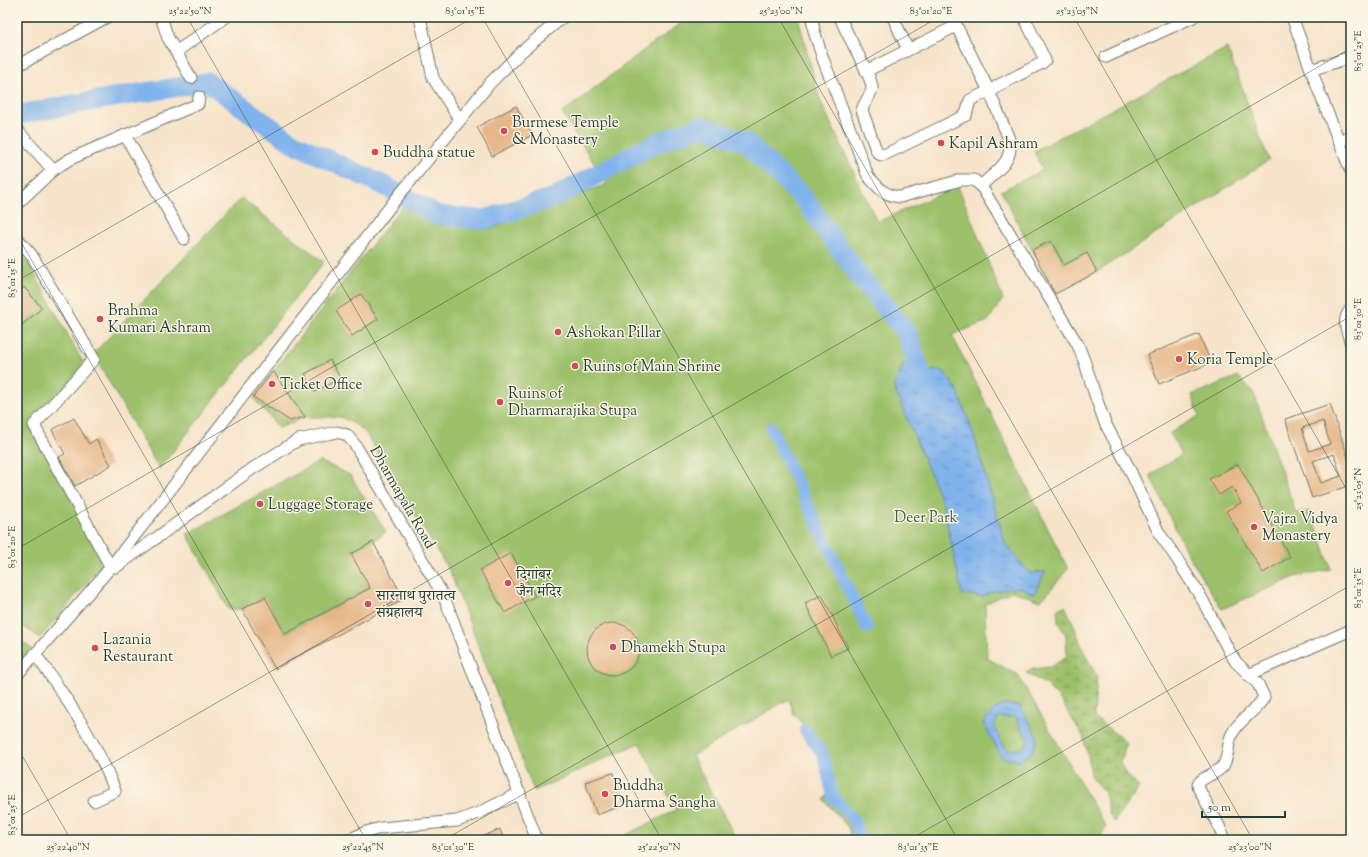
<svg xmlns="http://www.w3.org/2000/svg" width="1368" height="857" font-family="'Sorts Mill Goudy','Noto Serif Devanagari',serif">
  <defs>
    <pattern id="wetland-marsh" width="20" height="14" patternUnits="userSpaceOnUse"><rect width="20" height="14" fill="#9cc16b"/><path d="M1 5h8M5 5V1M11 12h8M15 12V8" fill="none" stroke="#7f9e59"/></pattern>
    <pattern id="water-ripples" width="26" height="14" patternUnits="userSpaceOnUse"><rect width="26" height="14" fill="#81b3ed"/><path d="M2 4q2-2 4 0t4 0M15 11q2-2 4 0t4 0" fill="none" stroke="#6993c1"/></pattern>
  </defs>
  <rect width="100%" height="100%" fill="#fcf5e5"/>
  <filter id="ink" filterUnits="userSpaceOnUse"><feTurbulence type="fractalNoise" baseFrequency=".025" numOctaves="2"/><feDisplacementMap in="SourceGraphic" scale="8" xChannelSelector="R" yChannelSelector="G"/><feConvolveMatrix kernelMatrix="1 2 1 2 8 2 1 2 1" color-interpolation-filters="sRGB"/></filter>
  <filter id="wash" filterUnits="userSpaceOnUse"><feTurbulence type="fractalNoise" baseFrequency=".012" numOctaves="4" result="noise"/><feDisplacementMap in="SourceGraphic" scale="16" xChannelSelector="R" yChannelSelector="G"/><feGaussianBlur stdDeviation="0.9" result="paint"/><feColorMatrix in="noise" values="0 0 0 0 0 0 0 0 0 0 0 0 0 0 0 0 0 1.4 0 .05"/><feComposite in="paint" operator="in"/></filter>
  <g filter="url(#wash)">
    <rect width="100%" height="100%" fill="#f7e3c9"/>
    <polygon fill="url(#wetland-marsh)" stroke="#5e7f50" points="1065,606 1074,625 1083,650 1097,677 1094,717 1127,743 1120,763 1127,776 1139,787 1114,822 1109,814 1105,793 1091,777 1089,760 1083,736 1059,698 1045,684 1026,673 1032,669 1050,667 1067,657 1066,635 1058,622 1057,609"/>
    <g fill="#9cc16b" stroke="#5e7f50">
      <polygon points="690,17 798,17 820,100 877,222 958,186 1003,299 988,321 952,335 1068,569 1041,601 1012,591 985,604 987,658 1018,675 1106,827 1099,840 852,840 848,827 824,800 835,784 822,747 794,714 789,699 692,756 737,840 615,840 676,810 639,743 534,791 450,572 365,432 356,425 341,417 305,417 279,428 253,397 405,203 440,225 490,229 607,184 562,113 648,47"/>
      <polygon points="1227,48 1269,160 1097,272 1064,265 1051,241 1032,250 1001,191 1043,170 1034,151"/>
      <polygon points="241,198 324,262 159,469 93,354"/>
      <polygon points="17,248 27,260 84,364 30,427 107,559 40,638 20,624 17,628"/>
      <polygon points="1238,376 1253,391 1296,513 1311,511 1331,569 1295,577 1222,609 1187,553 1150,475 1182,454 1170,433 1199,416 1192,395"/>
      <polygon points="320,461 350,475 386,532 373,542 370,588 285,634 265,597 242,609 229,610 187,534"/>
      <polygon points="17,638 32,649 17,666"/>
    </g>
    <g fill="url(#water-ripples)" stroke="#507890" fill-rule="evenodd">
      <polygon points="903,364 921,372 942,370 957,389 974,436 1005,543 1029,573 1045,572 1034,594 1020,587 991,592 983,597 962,594 943,504 894,388"/>
      <path d="M1005 704 1020 706 1038 738 1032 753 1019 761 1002 758 983 723 993 710ZM998 717H1015L1028 741 1022 749 1007 750 994 728Z"/>
    </g>
    <g fill="none" stroke-linecap="round" stroke-linejoin="round">
      <g stroke="#81b3ed" stroke-width="12">
        <polyline points="771,428 867,628"/>
        <polyline points="805,730 823,754 833,797 854,820 860,840"/>
      </g>
      <polyline stroke="#81b3ed" stroke-width="20" points="17,115 98,100 208,82 293,143 385,186 437,215 483,220 555,197 652,145 701,126 746,142 804,199 859,276 907,333 929,398"/>
    </g>
    <g id="blocks">
      <g fill="#e6b788" fill-rule="evenodd">
        <polygon points="516,106 532,135 492,156 477,127"/>
        <polygon points="1051,241 1064,265 1087,253 1097,272 1055,294 1032,250"/>
        <polygon points="24,287 42,308 17,329 17,293"/>
        <polygon points="361,294 378,319 352,336 336,311"/>
        <polygon points="1199,334 1211,363 1159,384 1147,355"/>
        <polygon points="330,360 340,378 315,392 305,374"/>
        <polygon points="273,371 305,417 290,421 253,397"/>
        <path d="M1330 404 1351 466V485L1312 498 1285 419ZM1323 421 1330 444 1309 451 1302 428ZM1334 454 1341 476 1321 483 1313 461Z"/>
        <polygon points="74,418 89,444 96,439 111,465 75,486 59,457 65,454 52,430"/>
        <polygon points="1238,464 1290,557 1263,573 1226,511 1241,503 1232,487 1219,495 1209,479"/>
        <polygon points="373,542 404,599 275,669 242,609 265,597 285,634 370,588 351,554"/>
        <polygon points="511,553 535,596 505,613 480,570"/>
        <polygon points="822,595 848,648 831,656 805,603"/>
        <circle cx="613" cy="649" r="26"/>
        <polygon points="613,773 624,805 597,815 585,782"/>
        <polygon points="500,829 504,840 475,840"/>
      </g>
    </g>
  </g>
  <g filter="url(#ink)">
    <use href="#blocks" fill-opacity="0" stroke="#6b7768" stroke-width="1"/>
    <g fill="none" stroke-linecap="round" stroke-linejoin="round">
      <g stroke="#6b7768" stroke-width="13">
        <g id="minor">
          <polyline points="161,17 168,38 191,78"/>
          <polyline points="420,17 433,78 460,120"/>
          <path d="M812 17 814 31 823 59 868 176C879 188 883 195 900 197L961 180H974L981 186 1078 345 1085 363 1095 395 1105 423 1128 466 1159 533 1177 559 1202 599 1229 651 1236 662 1258 684 1264 697C1257 711 1239 719 1232 734 1227 744 1229 757 1223 766 1216 775 1204 775 1198 784L1199 789 1219 826 1224 840"/>
          <path d="M840 17C845 32 873 78 872 88 871 96 864 102 862 110L875 147 878 153 881 155 886 154 966 115 970 100 989 91"/>
          <polyline points="893,17 908,50"/>
          <polyline points="952,17 990,93"/>
          <polyline points="1292,17 1320,94 1351,171"/>
          <polyline points="177,51 226,17"/>
          <polyline points="1106,57 1193,17"/>
          <polyline points="17,66 107,17"/>
          <polyline points="1311,70 1351,57"/>
          <polyline points="866,71 956,26"/>
          <polyline points="17,130 53,170"/>
          <polyline points="125,135 184,239"/>
          <polyline points="1339,141 1351,136"/>
          <path d="M981 186C995 172 1015 161 1009 139L990 93 997 86 1042 63 1045 60 1024 17"/>
          <polyline points="17,204 53,170 70,159 198,104 199,97"/>
          <polyline points="17,238 31,254 94,359 34,425 111,568"/>
          <path d="M1351 309C1341 319 1347 332 1351 343"/>
          <polyline points="116,567 252,469 298,440 337,432 347,435 356,446 444,597 537,840"/>
          <path d="M35 654C65 695 98 744 115 791L94 801"/>
          <polyline points="17,675 105,574 396,199 490,83 521,52 563,17"/>
          <polyline points="1248,675 1351,630"/>
          <polyline points="348,840 366,832 381,828 457,821 476,814 520,793"/>
        </g>
      </g>
      <use href="#minor" stroke="#fff" stroke-width="11"/>
    </g>
  </g>
  <path fill="none" stroke="#1f3d34" stroke-width="1" stroke-opacity="0.45" d="M187 17 662 840M482 17 958 840M778 17 1253 840M1074 17 1351 497M17 235 366 840M17 281 474 17M17 549 939 17M17 747 71 840M17 818 1351 48M444 840 1351 316M909 840 1351 585"/>
  <g fill="#d1495b" stroke="#fcf5e5" stroke-width="1.5">
    <circle cx="504" cy="131" r="4"/>
    <circle cx="941" cy="143" r="4"/>
    <circle cx="375" cy="152" r="4"/>
    <circle cx="100" cy="319" r="4"/>
    <circle cx="558" cy="332" r="4"/>
    <circle cx="1179" cy="359" r="4"/>
    <circle cx="575" cy="366" r="4"/>
    <circle cx="272" cy="384" r="4"/>
    <circle cx="500" cy="402" r="4"/>
    <circle cx="260" cy="504" r="4"/>
    <circle cx="1254" cy="527" r="4"/>
    <circle cx="508" cy="583" r="4"/>
    <circle cx="368" cy="604" r="4"/>
    <circle cx="613" cy="647" r="4"/>
    <circle cx="95" cy="648" r="4"/>
    <circle cx="605" cy="794" r="4"/>
  </g>
  <g text-anchor="middle" stroke-width="3" stroke-linejoin="round" paint-order="stroke">
    <g font-size="15" fill="#1f3d34" stroke="#fcf5e5" text-anchor="start">
      <text x="512" y="127">Burmese Temple<tspan x="512" dy="17">&amp; Monastery</tspan></text>
      <text x="949" y="148">Kapil Ashram</text>
      <text x="383" y="157">Buddha statue</text>
      <text x="108" y="315">Brahma<tspan x="108" dy="17">Kumari Ashram</tspan></text>
      <text x="566" y="337">Ashokan Pillar</text>
      <text x="1187" y="364">Koria Temple</text>
      <text x="583" y="371">Ruins of Main Shrine</text>
      <text x="280" y="389">Ticket Office</text>
      <text x="508" y="398">Ruins of<tspan x="508" dy="17">Dharmarajika Stupa</tspan></text>
      <text x="268" y="509">Luggage Storage</text>
      <text x="1262" y="523">Vajra Vidya<tspan x="1262" dy="17">Monastery</tspan></text>
      <text x="516" y="579">दिगांबर<tspan x="516" dy="17">जैन मंदिर</tspan></text>
      <text x="376" y="600">सारनाथ पुरातत्व<tspan x="376" dy="17">संग्रहालय</tspan></text>
      <text x="103" y="644">Lazania<tspan x="103" dy="17">Restaurant</tspan></text>
      <text x="621" y="652">Dhamekh Stupa</text>
      <text x="613" y="790">Buddha<tspan x="613" dy="17">Dharma Sangha</tspan></text>
    </g>
    <g font-size="15" fill="#1f3d34" stroke="#fcf5e5">
      <text transform="translate(403 497) rotate(60)" y="5">Dharmapala Road</text>
    </g>
    <g font-size="15" fill="#3e5e42" stroke="#fcf5e5">
      <text x="926" y="522">Deer Park</text>
    </g>
  </g>
  <rect width="1368" height="857" fill="none" stroke="#fcf5e5" stroke-width="44"/>
  <path d="M1202 811v6h83v-6" fill="none" stroke="#1f3d34" stroke-width="2"/>
  <text x="1208" y="811" font-size="12" fill="#1f3d34" stroke="#fcf5e5" stroke-width="3" paint-order="stroke">50 m</text>
  <rect x="22" y="22" width="1324" height="813" fill="none" stroke="#1f3d34" stroke-width="1.5"/>
  <g font-size="10" text-anchor="middle" fill="#1f3d34">
    <text x="190" y="14">25°22'50"N</text>
    <text x="465" y="14">83°01'15"E</text>
    <text x="781" y="14">25°23'00"N</text>
    <text x="931" y="14">83°01'20"E</text>
    <text x="1077" y="14">25°23'05"N</text>
    <text transform="translate(1357 51) rotate(-90)" y="4">83°01'25"E</text>
    <text transform="translate(11 278) rotate(-90)" y="4">83°01'15"E</text>
    <text transform="translate(1357 319) rotate(-90)" y="4">83°01'30"E</text>
    <text transform="translate(1357 489) rotate(-90)" y="4">25°23'05"N</text>
    <text transform="translate(11 547) rotate(-90)" y="4">83°01'20"E</text>
    <text transform="translate(1357 588) rotate(-90)" y="4">83°01'35"E</text>
    <text transform="translate(11 815) rotate(-90)" y="4">83°01'25"E</text>
    <text x="68" y="850">25°22'40"N</text>
    <text x="363" y="850">25°22'45"N</text>
    <text x="453" y="850">83°01'30"E</text>
    <text x="659" y="850">25°22'50"N</text>
    <text x="918" y="850">83°01'35"E</text>
    <text x="1250" y="850">25°23'00"N</text>
  </g>
</svg>
